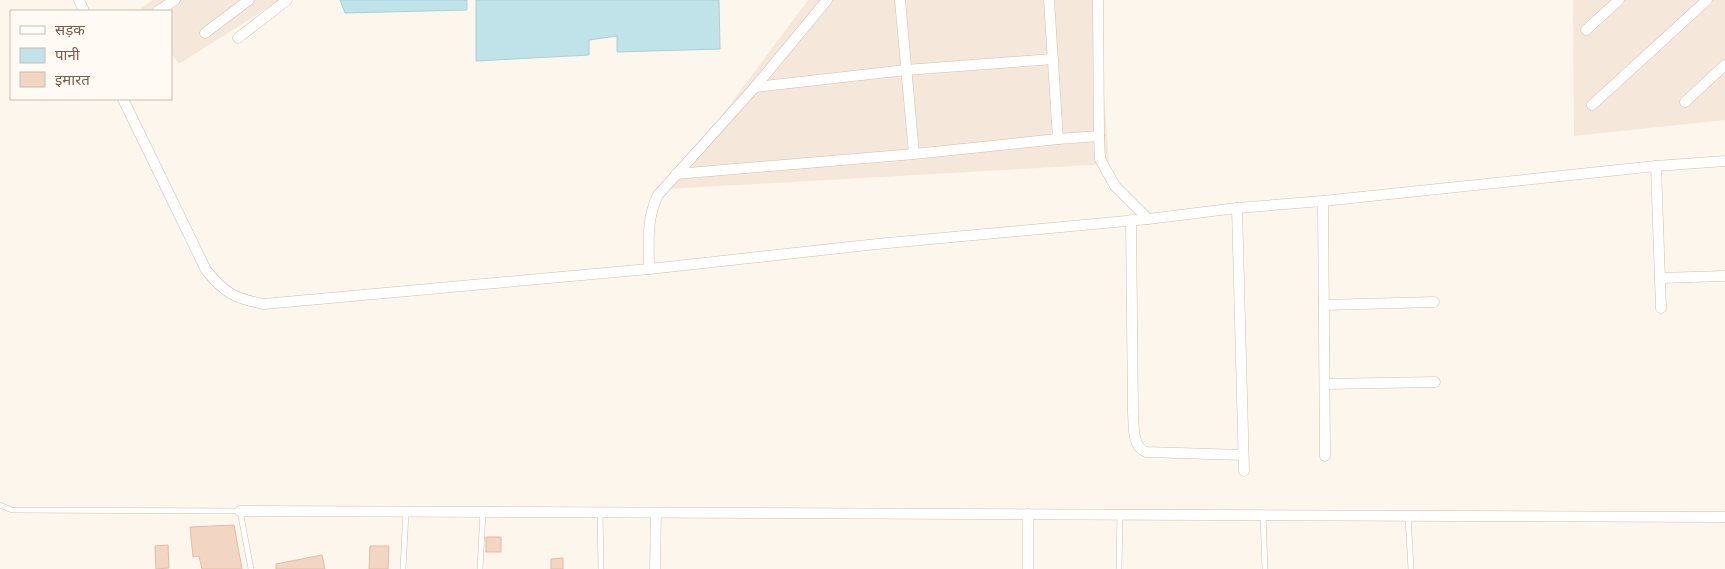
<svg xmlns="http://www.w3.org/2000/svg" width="1725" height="569" font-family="'IBM Plex Sans','Noto Sans Devanagari',sans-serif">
  <rect width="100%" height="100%" fill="#fdf6ec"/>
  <g fill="#f5e8da">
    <polygon points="153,0 280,0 179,64 171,53 171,11 143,11 141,8"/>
    <polygon points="808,0 1097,0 1109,164 667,189"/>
    <polygon points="1573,0 1725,0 1725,120 1574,136"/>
  </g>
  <g fill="#bfe3e8" stroke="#a5d3da">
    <polygon points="340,0 467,0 467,10 345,13"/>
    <polygon points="476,0 719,0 720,49 617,52 617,36 589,40 589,55 476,61"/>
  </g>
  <g fill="#f3d5c3" stroke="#e6bba3">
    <polygon points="234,525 242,569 202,569 199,556 193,557 190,527"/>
    <rect x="486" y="537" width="15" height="15"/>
    <polygon points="168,545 169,568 156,569 155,546"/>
    <polygon points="370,546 389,546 388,569 369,569"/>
    <polygon points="322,555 325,569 276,569 276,564"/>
    <polygon points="563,558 563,569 551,569 551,559"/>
  </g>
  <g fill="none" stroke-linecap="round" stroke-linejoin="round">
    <g stroke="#d1beb0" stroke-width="6">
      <g id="lane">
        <polyline points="0,505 12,510 240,511 251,569"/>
        <polyline points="600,513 601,569"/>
        <polyline points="1263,516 1265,569"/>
        <polyline points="1408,516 1411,569"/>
        <polyline points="403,569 406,512"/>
        <polyline points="480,569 483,512"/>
        <polyline points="1119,569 1120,515"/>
      </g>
    </g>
    <g stroke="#d1beb0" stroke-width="11">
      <g id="street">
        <polyline points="79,0 84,11"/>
        <polyline points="900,0 914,154"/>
        <polyline points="1049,0 1058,139"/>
        <polyline points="1098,0 1099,136 1100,159 1115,186 1148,219"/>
        <polyline points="158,11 175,0"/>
        <polyline points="1586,30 1619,0"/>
        <polyline points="205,33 249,0"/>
        <polyline points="238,38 287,0"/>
        <polyline points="755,87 906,70 1053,59"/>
        <path d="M123 99 206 270C224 293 236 299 264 304L649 269 877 244 1148 219 1237 208 1323 201 1656 166 1725 161"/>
        <polyline points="1685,102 1725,65"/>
        <polyline points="1592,105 1707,0"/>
        <polyline points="1656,166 1661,308"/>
        <polyline points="676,174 914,154 1058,139 1099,136"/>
        <polyline points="1323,201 1325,456"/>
        <polyline points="1237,208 1244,471"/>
        <path d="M1131 220 1133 413C1134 426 1132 447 1146 452L1243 455"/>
        <path d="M649 269C649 243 646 219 658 195L755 87 827 0"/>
        <polyline points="1660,278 1725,276"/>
        <polyline points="1324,305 1434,302"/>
        <polyline points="1325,384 1435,382"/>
        <polyline points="240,511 1725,517"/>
        <polyline points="655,569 656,513"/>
        <polyline points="1028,569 1028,514"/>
      </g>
    </g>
    <use href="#lane" stroke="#fff" stroke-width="5"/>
    <use href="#street" stroke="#fff" stroke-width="10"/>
  </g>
  <rect x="10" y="10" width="162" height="90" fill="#fffaf3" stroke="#cabbb1"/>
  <rect x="20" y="26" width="25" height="8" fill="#ffffff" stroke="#cabbb1"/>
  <text x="55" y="35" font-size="15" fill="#7a5c4d">सड़क</text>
  <rect x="20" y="48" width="25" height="15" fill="#bfe3e8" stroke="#cabbb1"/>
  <text x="55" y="60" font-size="15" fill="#7a5c4d">पानी</text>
  <rect x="20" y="72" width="25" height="15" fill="#f3d5c3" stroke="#cabbb1"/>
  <text x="55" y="85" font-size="15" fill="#7a5c4d">इमारत</text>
</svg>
